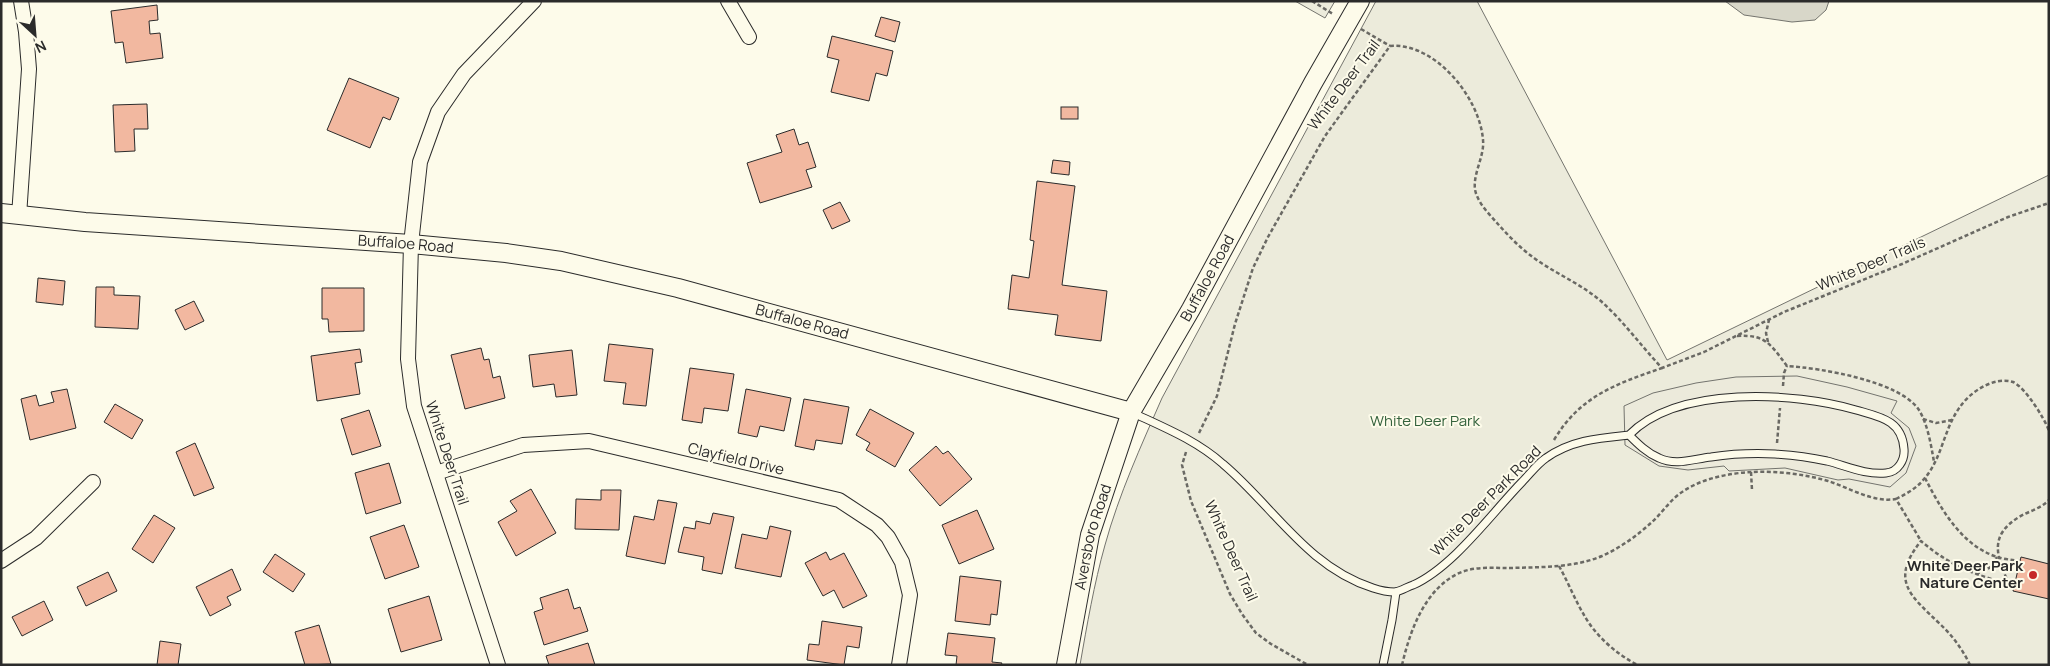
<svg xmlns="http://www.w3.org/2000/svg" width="2050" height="666" font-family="Manrope,sans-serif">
  <rect width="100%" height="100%" fill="#fdfbea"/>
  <g fill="#ecebdb" stroke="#74746e">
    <polygon points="1295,1 1335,1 1325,18"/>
    <path d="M1376 1H1477L1667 360 2049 175V665H1080C1087 625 1094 584 1105 545 1119 494 1141 446 1162 398Z"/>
  </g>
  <polygon fill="#eceadb" stroke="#74746e" points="1797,376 1847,387 1897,401 1891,413 1909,428 1916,446 1906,473 1890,487 1849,479 1838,480 1785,468 1729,471 1724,466 1688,470 1659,466 1625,445 1624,406 1653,393 1696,383 1736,377"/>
  <polygon fill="#d8d7c9" stroke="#74746e" points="1725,1 1829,1 1826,10 1815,20 1792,22 1744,15"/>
  <g fill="#f2b8a0" stroke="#2b2b2b">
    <polygon points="157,5 158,20 149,21 150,34 160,33 163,58 126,63 123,42 115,43 111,11"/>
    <polygon points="881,17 900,22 895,42 875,36"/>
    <polygon points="832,36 893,51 887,76 876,73 869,101 831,92 839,60 827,57"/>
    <polygon points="349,78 399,98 390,120 383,117 370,148 327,130"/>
    <polygon points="147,104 148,129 134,129 135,151 115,152 113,105"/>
    <rect x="1061" y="107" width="17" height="12"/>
    <polygon points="794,129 799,145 808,142 816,167 806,170 812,187 760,203 747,163 782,152 776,135"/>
    <polygon points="1053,160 1070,162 1069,175 1051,173"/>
    <polygon points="1037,181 1075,186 1062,285 1107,291 1101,341 1055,335 1058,315 1008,309 1012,275 1029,278 1034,241 1030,240"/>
    <polygon points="840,202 850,221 832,229 823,210"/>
    <polygon points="38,278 65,281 63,305 36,302"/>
    <polygon points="96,287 114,287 114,295 140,296 138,329 95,327"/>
    <polygon points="322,288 364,288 364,331 329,332 328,319 322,319"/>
    <polygon points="194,301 204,321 185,330 175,310"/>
    <polygon points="609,344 653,349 646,406 623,404 626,383 604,381"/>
    <polygon points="481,348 484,360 489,359 493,378 500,376 505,398 465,409 451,355"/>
    <polygon points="360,349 362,362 355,363 360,394 317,401 311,356"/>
    <polygon points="572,350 577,395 556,397 554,384 533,387 529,355"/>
    <polygon points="690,368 734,374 728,411 704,408 702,423 682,420"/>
    <polygon points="67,389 76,428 30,440 21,399 36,395 39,406 54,402 51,392"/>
    <polygon points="746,389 791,398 784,431 760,426 757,437 738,433"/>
    <polygon points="804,399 849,407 842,444 816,440 814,450 795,446"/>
    <polygon points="115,404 143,420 132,439 104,422"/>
    <polygon points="870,409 914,433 895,467 866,450 870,443 856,435"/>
    <polygon points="369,410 381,446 352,455 341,419"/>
    <polygon points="195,443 214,488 194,496 176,452"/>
    <polygon points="936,446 943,454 948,451 972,479 940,506 909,470"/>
    <polygon points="389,463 401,503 366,514 355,473"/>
    <polygon points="531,489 556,533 516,556 498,522 517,511 510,501"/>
    <polygon points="601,490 621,490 619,530 575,529 576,499 601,500"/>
    <polygon points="658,500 677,503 665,564 626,556 634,516 654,520"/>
    <polygon points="977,510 994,549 959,564 942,525"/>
    <polygon points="713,513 734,517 722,574 702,570 704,557 678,552 684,527 695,529 696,521 710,524"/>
    <polygon points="154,515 175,528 153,563 132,549"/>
    <polygon points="404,525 419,567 385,579 370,537"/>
    <polygon points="770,526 791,531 781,577 735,568 742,534 767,539"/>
    <polygon points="826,552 830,560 844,553 867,596 843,608 834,590 823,596 805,563"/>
    <polygon points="275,554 305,574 293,592 263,572"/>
    <polygon points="2021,557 2049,564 2049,599 2013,591"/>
    <polygon points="232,569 241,590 227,597 231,605 210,616 196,587"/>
    <polygon points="108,572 117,591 86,606 77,587"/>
    <polygon points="960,576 1001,581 997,615 991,614 990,625 955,621"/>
    <polygon points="568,589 574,609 580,607 588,631 544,645 534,612 543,609 540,598"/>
    <polygon points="429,596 442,640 401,652 388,609"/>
    <polygon points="44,601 53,620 22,636 12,617"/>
    <polygon points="822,621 862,627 859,648 847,646 844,665 807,660 809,644 819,645"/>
    <polygon points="319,625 331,664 305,665 295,632"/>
    <polygon points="948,633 995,638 992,662 1002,663 1001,665 956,665 957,656 945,655"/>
    <polygon points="160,641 181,644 178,665 157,665"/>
    <polygon points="588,643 595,665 549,665 546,656"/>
  </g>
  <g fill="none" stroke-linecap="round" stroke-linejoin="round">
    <g stroke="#2b2b2b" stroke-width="9">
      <g id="service">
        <path d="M1131 412C1163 427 1196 440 1223 464 1273 506 1307 567 1373 588 1379 590 1389 592 1395 592 1401 591 1407 587 1413 585 1453 567 1491 514 1522 482 1530 474 1537 464 1546 458 1571 440 1599 438 1629 435 1638 444 1647 453 1659 458 1676 466 1693 459 1711 457 1731 454 1754 453 1775 454 1793 455 1809 457 1827 461 1847 466 1865 475 1886 473 1898 472 1905 460 1904 449 1902 420 1880 417 1856 410 1794 392 1678 385 1629 435"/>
        <polyline points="1383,665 1392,620 1396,592"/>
      </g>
    </g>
    <g stroke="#2b2b2b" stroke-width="16">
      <g id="minor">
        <polyline points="728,1 749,37"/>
        <polyline points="19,216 29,69 26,32 21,1"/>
        <polyline points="436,473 523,445 589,441 839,500 877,525 888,537 902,562 910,595 899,665"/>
        <polyline points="1,561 36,538 93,482"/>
        <polyline points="498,665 414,406 408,359 411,244 420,162 438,112 464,74 534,1"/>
      </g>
    </g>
    <g stroke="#2b2b2b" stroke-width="20">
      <g id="tertiary">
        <path id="s1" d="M1 213 85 222 411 244 506 253 561 261 678 288 1131 412"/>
        <path id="s2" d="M1066 665 1090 535 1131 412 1191 309 1313 83 1360 1"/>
      </g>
    </g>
    <g stroke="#6a6964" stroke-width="2.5" stroke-dasharray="4 2.5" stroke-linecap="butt">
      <polyline points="1312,1 1333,14"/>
      <polyline points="1361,29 1390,46"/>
      <path d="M1737 336C1766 334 1771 345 1787 366 1820 368 1900 381 1919 410 1928 425 1931 445 1934 462"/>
      <polyline points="1768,342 1766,333 1769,320"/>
      <polyline points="1783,386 1784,373 1787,366"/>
      <polyline points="1923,419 1936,423 1952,420"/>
      <path d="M1199 433 1217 396 1235 324 1253 268 1268 237 1325 136 1390 46C1435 42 1480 98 1483 140 1485 158 1469 179 1477 196 1481 206 1490 215 1497 223 1507 234 1518 246 1530 255 1553 273 1581 283 1603 303 1624 322 1642 347 1662 368L1704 352 1784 312 1902 264 2008 217 2049 203"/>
      <path d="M1554 440C1580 396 1616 384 1662 368"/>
      <polyline points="1777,443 1780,408"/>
      <polyline points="1186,452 1182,465 1191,501 1230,594 1242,614 1256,633 1271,644 1308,665"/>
      <polyline points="1751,472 1752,490"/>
      <path d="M1925 478C1941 509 1961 545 1997 557 2004 559 2012 560 2020 561"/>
      <path d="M1896 499C1906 494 1917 488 1924 479 1942 459 1944 428 1960 407 1970 392 1994 376 2013 382 2025 387 2045 419 2049 431"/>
      <path d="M1559 566C1568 582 1575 600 1584 615 1595 635 1617 655 1638 665"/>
      <polyline points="1976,574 1991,567 1997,557"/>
      <path d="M2009 584C1997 557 1988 536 2019 517 2029 511 2040 509 2049 500"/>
      <path d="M1402 665C1410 631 1424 591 1457 574 1473 566 1492 568 1509 568 1541 567 1573 568 1602 556 1620 548 1638 535 1652 522 1661 514 1668 503 1678 495 1698 479 1728 473 1753 472 1778 471 1804 474 1828 481 1850 488 1873 503 1896 499L1921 541"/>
      <path d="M1970 665C1963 650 1952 635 1940 624 1911 596 1889 581 1921 541 1950 566 1977 576 2014 585"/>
    </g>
    <use href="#service" stroke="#fdfbea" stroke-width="7"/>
    <use href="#minor" stroke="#fdfbea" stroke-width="14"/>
    <use href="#tertiary" stroke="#fdfbea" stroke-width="18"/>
  </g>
  <circle fill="#c62828" stroke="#fdfbea" stroke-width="2" cx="2033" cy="575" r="5"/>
  <g text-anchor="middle" stroke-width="4" stroke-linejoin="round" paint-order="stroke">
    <g font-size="15" fill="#2b2b2b" stroke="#fdfbea">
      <text transform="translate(1344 85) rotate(-53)" y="5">White Deer Trail</text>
      <text dy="5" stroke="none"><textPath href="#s1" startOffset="406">Buffaloe Road</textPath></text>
      <text transform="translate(1871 264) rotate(-23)" y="5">White Deer Trails</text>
      <text dy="5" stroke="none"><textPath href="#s2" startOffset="416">Buffaloe Road</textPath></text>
      <text dy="5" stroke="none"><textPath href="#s1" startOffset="811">Buffaloe Road</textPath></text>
      <text transform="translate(447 453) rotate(72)" y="5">White Deer Trail</text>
      <text transform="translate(736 459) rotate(13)" y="5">Clayfield Drive</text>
      <text transform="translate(1486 501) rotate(-45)" y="5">White Deer Park Road</text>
      <text dy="5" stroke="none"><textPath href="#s2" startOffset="131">Aversboro Road</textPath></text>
      <text transform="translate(1231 551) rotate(66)" y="5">White Deer Trail</text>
    </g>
    <g font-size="15" fill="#34623c" stroke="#fdfbea">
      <text x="1425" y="426">White Deer Park</text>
    </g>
    <g font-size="15" font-weight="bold" fill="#2b2b2b" stroke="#fdfbea" text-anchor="end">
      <text x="2023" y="571">White Deer Park<tspan x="2023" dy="17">Nature Center</tspan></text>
    </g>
  </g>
  <rect width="2050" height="666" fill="none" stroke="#2b2b2b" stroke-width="5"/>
  <g transform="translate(35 35) rotate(154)" stroke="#fdfbea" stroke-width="4" paint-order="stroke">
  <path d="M0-4L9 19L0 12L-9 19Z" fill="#2b2b2b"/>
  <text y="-8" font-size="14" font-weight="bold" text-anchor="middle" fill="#2b2b2b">N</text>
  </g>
</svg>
